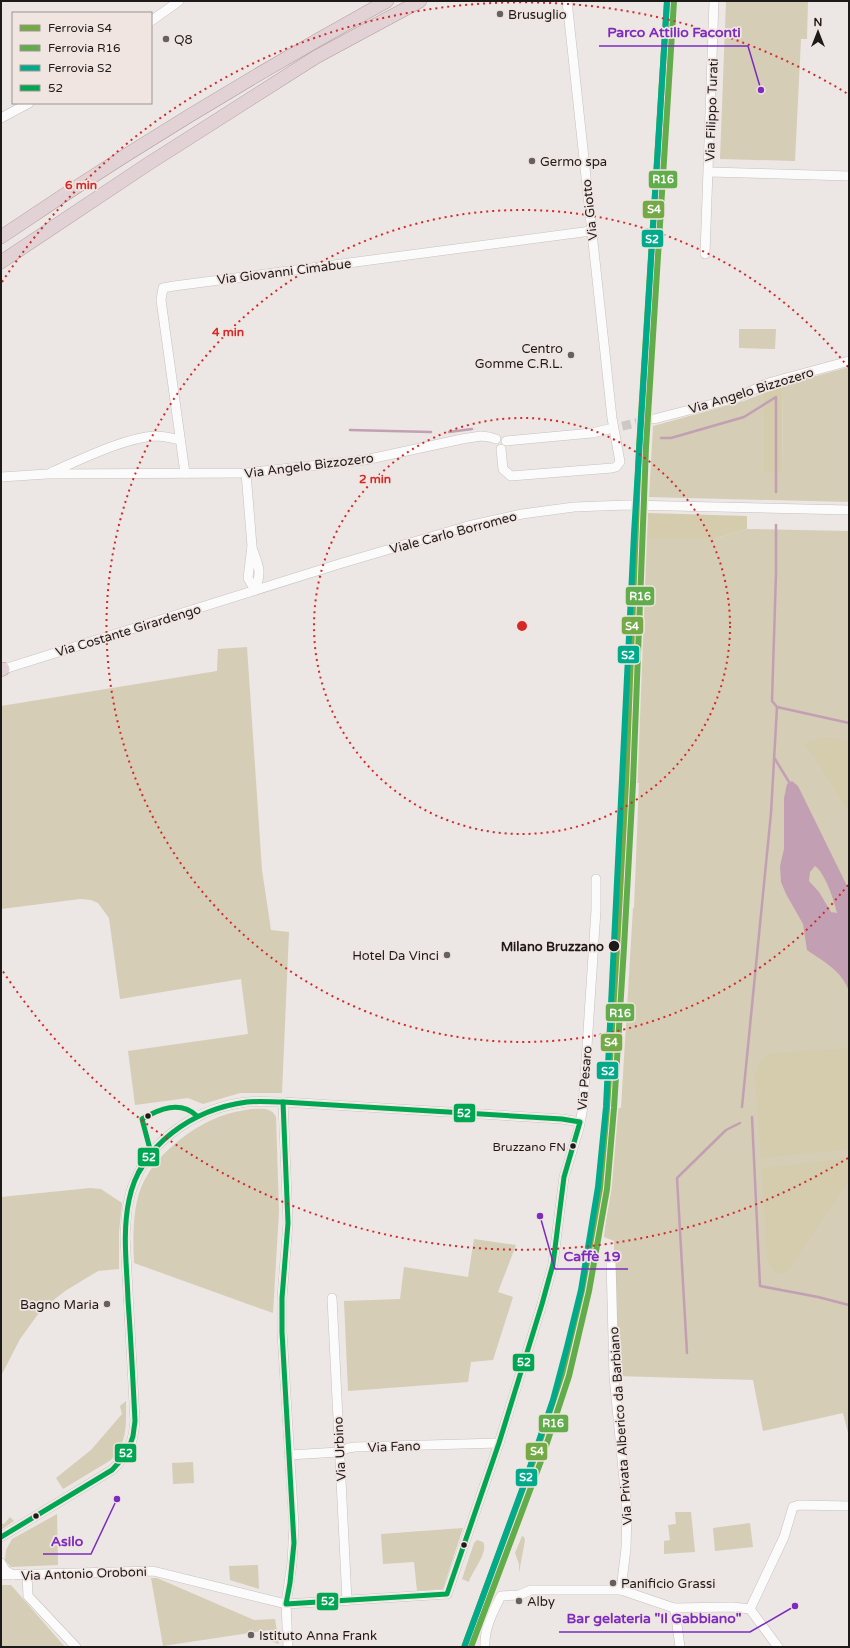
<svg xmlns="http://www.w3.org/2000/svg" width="850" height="1648" font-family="'Varela Round',sans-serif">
  <rect width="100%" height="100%" fill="#ece6e4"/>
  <g fill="#d5cdb6">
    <polygon points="726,1 808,1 807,39 801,39 795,161 720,159"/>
    <polygon points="739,329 776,329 775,349 739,348"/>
    <polygon points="849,367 849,502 649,497 653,426 744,401 764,393 764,472 782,472 783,385"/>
    <polygon points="747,529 849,531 849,1437 843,1413 763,1431 753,1380 617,1376 614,1241 604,1237 612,1169 617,1112 615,1111 615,1108 621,1108 633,908 634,908 639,783 636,783 646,538 716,538"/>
    <polygon points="247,647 262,870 271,930 289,932 282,1093 240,1093 203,1104 188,1098 135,1105 128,1051 248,1034 241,979 120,999 109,918 98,903 91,900 80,899 1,909 1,706 217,671 218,649"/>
    <path d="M252 1109C262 1109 271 1107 276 1117L279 1211 273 1313 134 1263C133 1238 132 1204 144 1181 159 1151 199 1121 231 1113 238 1111 245 1110 252 1109Z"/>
    <polygon points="90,1188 101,1189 122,1203 119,1232 119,1269 98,1271 65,1291 41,1310 20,1339 1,1376 1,1197"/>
    <polygon points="474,1239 516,1245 498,1292 513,1297 493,1360 471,1362 468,1382 348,1391 344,1301 400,1299 404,1267 468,1277"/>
    <path d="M126 1401C126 1424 128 1442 111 1460L63 1489 56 1478 91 1450 122 1414 120 1406Z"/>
    <polygon points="193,1462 194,1483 173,1484 172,1463"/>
    <polygon points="675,1512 691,1512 695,1552 664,1554 664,1541 670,1540 668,1525 676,1524"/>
    <polygon points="57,1514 58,1565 11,1567 5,1560 6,1550 12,1539"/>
    <polygon points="10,1517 14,1521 1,1530 1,1523 4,1524"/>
    <polygon points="750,1523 753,1547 715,1551 713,1528"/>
    <polygon points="463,1528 443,1589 417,1591 414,1562 383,1564 381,1534"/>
    <polygon points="522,1536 524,1537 525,1540 519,1573 519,1564 515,1553"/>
    <path d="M477 1540 483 1542C489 1552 472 1571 469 1582L462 1579 474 1543Z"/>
    <polygon points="258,1565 259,1589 230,1580 229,1566"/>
    <polygon points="151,1578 157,1578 254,1620 275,1619 279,1644 270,1641 269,1630 163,1646"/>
    <polygon points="1,1585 11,1585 65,1647 1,1647"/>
  </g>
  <g fill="#d5ccae">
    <polygon points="783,385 782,472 764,472 764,393"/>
    <polygon points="648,513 747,516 747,529 716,538 646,538"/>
    <polygon points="823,737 849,741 849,812 815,758 805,746 807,743"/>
    <path d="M849 1048V1149L761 1158 755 1076C758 1065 761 1058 772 1053Z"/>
    <polygon points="849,1158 849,1181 787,1271 779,1274 772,1269 767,1259 762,1168"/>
  </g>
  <path fill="#c39fb3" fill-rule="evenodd" d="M792 781 798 786 849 890V991C841 970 824 962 807 950L803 924 786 894 781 882 780 866 784 849V798L787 784ZM815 866C825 873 834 900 837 913L831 912 819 892 809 881 810 872Z"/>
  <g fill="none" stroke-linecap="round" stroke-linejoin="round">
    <g stroke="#c39fb3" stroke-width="2.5">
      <polyline points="350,430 431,432"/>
      <polyline points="449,432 472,429"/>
      <polyline points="661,438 671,438 744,417 776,397 776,492"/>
      <polyline points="776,525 776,573 772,701 777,707 849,723"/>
      <polyline points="775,759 789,782"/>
      <polyline points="742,1107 771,813 777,707"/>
      <polyline points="752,1117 760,1286 818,1297 849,1305"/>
      <polyline points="687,1353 677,1178 726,1130 740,1123"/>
    </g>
    <polyline stroke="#cdc7c6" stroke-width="9" stroke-dasharray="9 4.5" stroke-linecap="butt" points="609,429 654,419"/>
    <g stroke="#c6c1bf" stroke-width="10">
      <g id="minor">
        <polyline points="151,21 179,1"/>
        <polyline points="1,118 29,103"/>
        <polyline points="709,172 849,176"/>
        <polyline points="705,254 714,1"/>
        <polyline points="654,419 736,398 768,383 849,361"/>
        <polyline points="506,441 592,433 609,429"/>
        <polyline points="501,449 503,469 511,476 612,468 616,467 620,462 612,418 567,1"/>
        <path d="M52 472C82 459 124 438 155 436 163 436 172 438 180 440"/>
        <polyline points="185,473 161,300 163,288 174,286 591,231"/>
        <polyline points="246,473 252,546 248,578 255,590"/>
        <polyline points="1,477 47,474 246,473 365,460 462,439 481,436 489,437 496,439"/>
        <path d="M252 548C259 567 262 571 255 590"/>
        <polyline points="1,670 339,564 468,526 522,514 574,507 627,505 849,510"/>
        <polyline points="283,1102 288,1223 282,1298 282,1332 294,1526 292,1563 286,1604 288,1647"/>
        <polyline points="611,1261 614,1376 627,1511 626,1548 621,1590"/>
        <polyline points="332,1298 347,1601"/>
        <polyline points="289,1455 339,1452 348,1448 355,1447 499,1443"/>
        <path d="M1 1537 112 1470C129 1454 133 1444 135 1421L125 1237C126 1218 127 1198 135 1181 152 1137 201 1107 247 1102 258 1101 271 1102 283 1102L562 1119 580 1122"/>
        <polyline points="1,1563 5,1570 13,1575"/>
        <polyline points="27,1574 28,1596 76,1647"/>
        <polyline points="1,1575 153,1571 286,1604 447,1594 499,1443 542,1304 553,1264 564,1177 579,1128 583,1107 596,910 596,879"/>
        <polyline points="674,1608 675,1610 680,1647"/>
        <polyline points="750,1609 784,1537 793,1507 799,1505 849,1506"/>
        <polyline points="750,1609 778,1647"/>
        <path d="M485 1647C484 1628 493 1612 501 1596L519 1595 531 1590H621L674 1608 732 1607 750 1609"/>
      </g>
    </g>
    <g stroke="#b09d9f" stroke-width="14">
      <g id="highway">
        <path d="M1 237C126 152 255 74 387 1"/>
        <polyline points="1,262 148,164 316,57 420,1"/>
        <polyline points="1,670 3,669"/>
      </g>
    </g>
    <use href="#minor" stroke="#fcfbfb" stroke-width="9"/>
    <use href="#highway" stroke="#e3d2d5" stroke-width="13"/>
    <g stroke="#f0e5e0" stroke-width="8">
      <g id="bus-1">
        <polygon points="283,1102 562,1119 580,1122 564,1177 553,1264 542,1304 499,1443 447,1594 286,1604 290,1583 294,1543 282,1332 282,1298 288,1223"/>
        <path d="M139 1172 151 1153 142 1119C159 1109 180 1100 197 1116"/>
        <path d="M1 1537 112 1470 122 1459 129 1448 133 1436 135 1421C133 1381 131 1340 128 1300 127 1267 122 1233 129 1200 140 1145 193 1109 247 1102 259 1101 271 1102 283 1102"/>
      </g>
    </g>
    <use href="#bus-1" stroke="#00a651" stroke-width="5"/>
    <g stroke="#f0e5e0" stroke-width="9">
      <polyline id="rail-1" points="464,1647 534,1459 562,1374 582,1290 600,1188 607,1108 617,947 626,783 639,447 667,1"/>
    </g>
    <g stroke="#f0e5e0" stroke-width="9">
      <polyline id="rail-2" points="471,1647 541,1461 569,1376 589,1291 607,1189 614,1108 624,947 633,783 646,447 674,1"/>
    </g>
    <g stroke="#f0e5e0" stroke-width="9">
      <polyline id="rail-3" points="465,1645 523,1487 553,1400 567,1347 581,1290 598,1187 606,1107 634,534 667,1"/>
    </g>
    <use href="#rail-1" stroke="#73aa46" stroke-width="6"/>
    <use href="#rail-2" stroke="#62ad4b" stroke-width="6"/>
    <use href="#rail-3" stroke="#00aa8a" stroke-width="6"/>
  </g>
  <g fill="none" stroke="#d62828" stroke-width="2" stroke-dasharray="2 4">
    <circle cx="522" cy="626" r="208"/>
    <path d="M848 885A416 416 0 1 1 848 367"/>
    <path d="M848 1158A624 624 0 0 1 2 970M2 282A624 624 0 0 1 848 94"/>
  </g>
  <g fill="#666160" stroke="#f0e5e0" stroke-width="1.5">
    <circle cx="500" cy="14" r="4"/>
    <circle cx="166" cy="39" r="4"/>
    <circle cx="532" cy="161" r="4"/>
    <circle cx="571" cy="355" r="4"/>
    <circle cx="447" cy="955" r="4"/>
    <circle cx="107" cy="1304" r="4"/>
    <circle cx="613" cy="1583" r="4"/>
    <circle cx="519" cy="1601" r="4"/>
    <circle cx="251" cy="1635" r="4"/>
  </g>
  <g fill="#1e1a19" stroke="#f0e5e0" stroke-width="1.5">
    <circle cx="614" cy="946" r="6"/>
    <circle cx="148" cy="1116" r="3.5"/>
    <circle cx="573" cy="1146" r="3.5"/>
    <circle cx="36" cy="1516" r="3.5"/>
    <circle cx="464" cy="1545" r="3.5"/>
  </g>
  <g text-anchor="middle" stroke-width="3.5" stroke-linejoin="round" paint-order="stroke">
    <g font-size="12" fill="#1e1a19" stroke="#f0e5e0" text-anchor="end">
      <text x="566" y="1151">Bruzzano FN</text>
    </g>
    <g font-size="13" fill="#1e1a19" stroke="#f0e5e0" text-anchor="start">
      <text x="508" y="19">Brusuglio</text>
      <text x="174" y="44">Q8</text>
      <text x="540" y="166">Germo spa</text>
      <text x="563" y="353" text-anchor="end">Centro<tspan x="563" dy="15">Gomme C.R.L.</tspan></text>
      <text x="439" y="960" text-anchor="end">Hotel Da Vinci</text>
      <text x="99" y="1309" text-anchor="end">Bagno Maria</text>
      <text x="621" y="1588">Panificio Grassi</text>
      <text x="527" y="1606">Alby</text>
      <text x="259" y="1640">Istituto Anna Frank</text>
    </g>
    <g font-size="13" fill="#1e1a19" stroke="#f0e5e0">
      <text transform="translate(711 110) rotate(-88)" y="5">Via Filippo Turati</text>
      <text transform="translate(589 210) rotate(-96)" y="5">Via Giotto</text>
      <text transform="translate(284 271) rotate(-7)" y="5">Via Giovanni Cimabue</text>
      <text transform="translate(751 390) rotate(-17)" y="5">Via Angelo Bizzozero</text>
      <text transform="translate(309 465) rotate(-7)" y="5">Via Angelo Bizzozero</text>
      <text transform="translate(453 532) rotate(-15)" y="5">Viale Carlo Borromeo</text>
      <text transform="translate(128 630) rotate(-17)" y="5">Via Costante Girardengo</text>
      <text transform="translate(584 1078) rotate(-85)" y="5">Via Pesaro</text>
      <text transform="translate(620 1426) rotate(-94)" y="5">Via Privata Alberico da Barbiano</text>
      <text transform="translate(394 1446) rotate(-2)" y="5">Via Fano</text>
      <text transform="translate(339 1449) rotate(-93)" y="5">Via Urbino</text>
      <text transform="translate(84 1573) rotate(-2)" y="5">Via Antonio Oroboni</text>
    </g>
    <g font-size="13" font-weight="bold" fill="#1e1a19" stroke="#f0e5e0" text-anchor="end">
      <text x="604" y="951">Milano Bruzzano</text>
    </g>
  </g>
  <circle cx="522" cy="626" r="6" fill="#d62828" stroke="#f0e5e0" stroke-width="2"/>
  <g font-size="12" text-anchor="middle" font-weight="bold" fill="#d62828" stroke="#f0e5e0" stroke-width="3.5" stroke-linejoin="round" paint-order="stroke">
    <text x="81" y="189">6 min</text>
    <text x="228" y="336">4 min</text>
    <text x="375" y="483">2 min</text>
  </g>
  <path fill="none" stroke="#7b2cbf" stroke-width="1.5" d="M761 90L748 46H599M540 1216L555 1269H628M117 1499L91 1554H43M795 1606L750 1632H559"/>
  <g fill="#7b2cbf" stroke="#f0e5e0" stroke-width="1.5">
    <circle cx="761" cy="90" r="4"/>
    <circle cx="540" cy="1216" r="4"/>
    <circle cx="117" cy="1499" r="4"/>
    <circle cx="795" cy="1606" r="4"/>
  </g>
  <g font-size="14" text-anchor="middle" font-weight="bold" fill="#7b2cbf" stroke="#f0e5e0" stroke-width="3.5" stroke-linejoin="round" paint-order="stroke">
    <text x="674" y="37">Parco Attilio Faconti</text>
    <text x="592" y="1261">Caffè 19</text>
    <text x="67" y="1546">Asilo</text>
    <text x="654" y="1623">Bar gelateria "Il Gabbiano"</text>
  </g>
  <g stroke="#f0e5e0" stroke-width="1.5">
    <rect x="648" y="170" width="30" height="19" rx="4" fill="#62ad4b"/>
    <rect x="642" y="200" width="23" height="19" rx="4" fill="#73aa46"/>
    <rect x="641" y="229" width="23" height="19" rx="4" fill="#00aa8a"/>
    <rect x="625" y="586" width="30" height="20" rx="4" fill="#62ad4b"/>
    <rect x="621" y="616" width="23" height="19" rx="4" fill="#73aa46"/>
    <rect x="617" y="645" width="23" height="19" rx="4" fill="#00aa8a"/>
    <rect x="605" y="1003" width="30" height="19" rx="4" fill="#62ad4b"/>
    <rect x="600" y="1033" width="23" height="19" rx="4" fill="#73aa46"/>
    <rect x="596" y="1061" width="23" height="19" rx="4" fill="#00aa8a"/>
    <rect x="453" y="1103" width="23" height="20" rx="4" fill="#00a651"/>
    <rect x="137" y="1147" width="23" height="20" rx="4" fill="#00a651"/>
    <rect x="512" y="1353" width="23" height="19" rx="4" fill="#00a651"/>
    <rect x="538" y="1414" width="31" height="19" rx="4" fill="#62ad4b"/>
    <rect x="525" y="1442" width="23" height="19" rx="4" fill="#73aa46"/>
    <rect x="114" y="1443" width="23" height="20" rx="4" fill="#00a651"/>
    <rect x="515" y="1468" width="23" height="19" rx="4" fill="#00aa8a"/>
    <rect x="316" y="1592" width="23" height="19" rx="4" fill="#00a651"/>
  </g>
  <g font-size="11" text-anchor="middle" font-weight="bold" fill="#fff">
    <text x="663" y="183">R16</text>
    <text x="654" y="213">S4</text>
    <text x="652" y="243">S2</text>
    <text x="640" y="600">R16</text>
    <text x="632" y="630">S4</text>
    <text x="628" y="659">S2</text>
    <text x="620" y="1017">R16</text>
    <text x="611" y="1046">S4</text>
    <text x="608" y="1075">S2</text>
    <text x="464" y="1117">52</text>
    <text x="149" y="1161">52</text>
    <text x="524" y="1366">52</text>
    <text x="553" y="1427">R16</text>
    <text x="537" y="1455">S4</text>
    <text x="126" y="1457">52</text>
    <text x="526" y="1481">S2</text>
    <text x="328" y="1605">52</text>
  </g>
  <rect width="850" height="1648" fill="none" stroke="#1e1a19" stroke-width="4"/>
  <rect x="12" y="12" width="140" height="92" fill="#f0e5e0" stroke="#9c9490"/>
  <rect x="20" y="25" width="20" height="6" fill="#73aa46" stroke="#9c9490"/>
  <text x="48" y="32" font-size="12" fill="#1e1a19">Ferrovia S4</text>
  <rect x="20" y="45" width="20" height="6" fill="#62ad4b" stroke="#9c9490"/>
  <text x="48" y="52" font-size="12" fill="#1e1a19">Ferrovia R16</text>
  <rect x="20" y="65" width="20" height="6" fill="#00aa8a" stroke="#9c9490"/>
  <text x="48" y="72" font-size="12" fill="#1e1a19">Ferrovia S2</text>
  <rect x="20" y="85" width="20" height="6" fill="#00a651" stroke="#9c9490"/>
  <text x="48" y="92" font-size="12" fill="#1e1a19">52</text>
  <g transform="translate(818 32)" stroke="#f0e5e0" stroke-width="3" paint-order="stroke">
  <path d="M0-3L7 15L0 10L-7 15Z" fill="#1e1a19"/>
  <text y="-6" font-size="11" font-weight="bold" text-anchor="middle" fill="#1e1a19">N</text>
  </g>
</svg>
